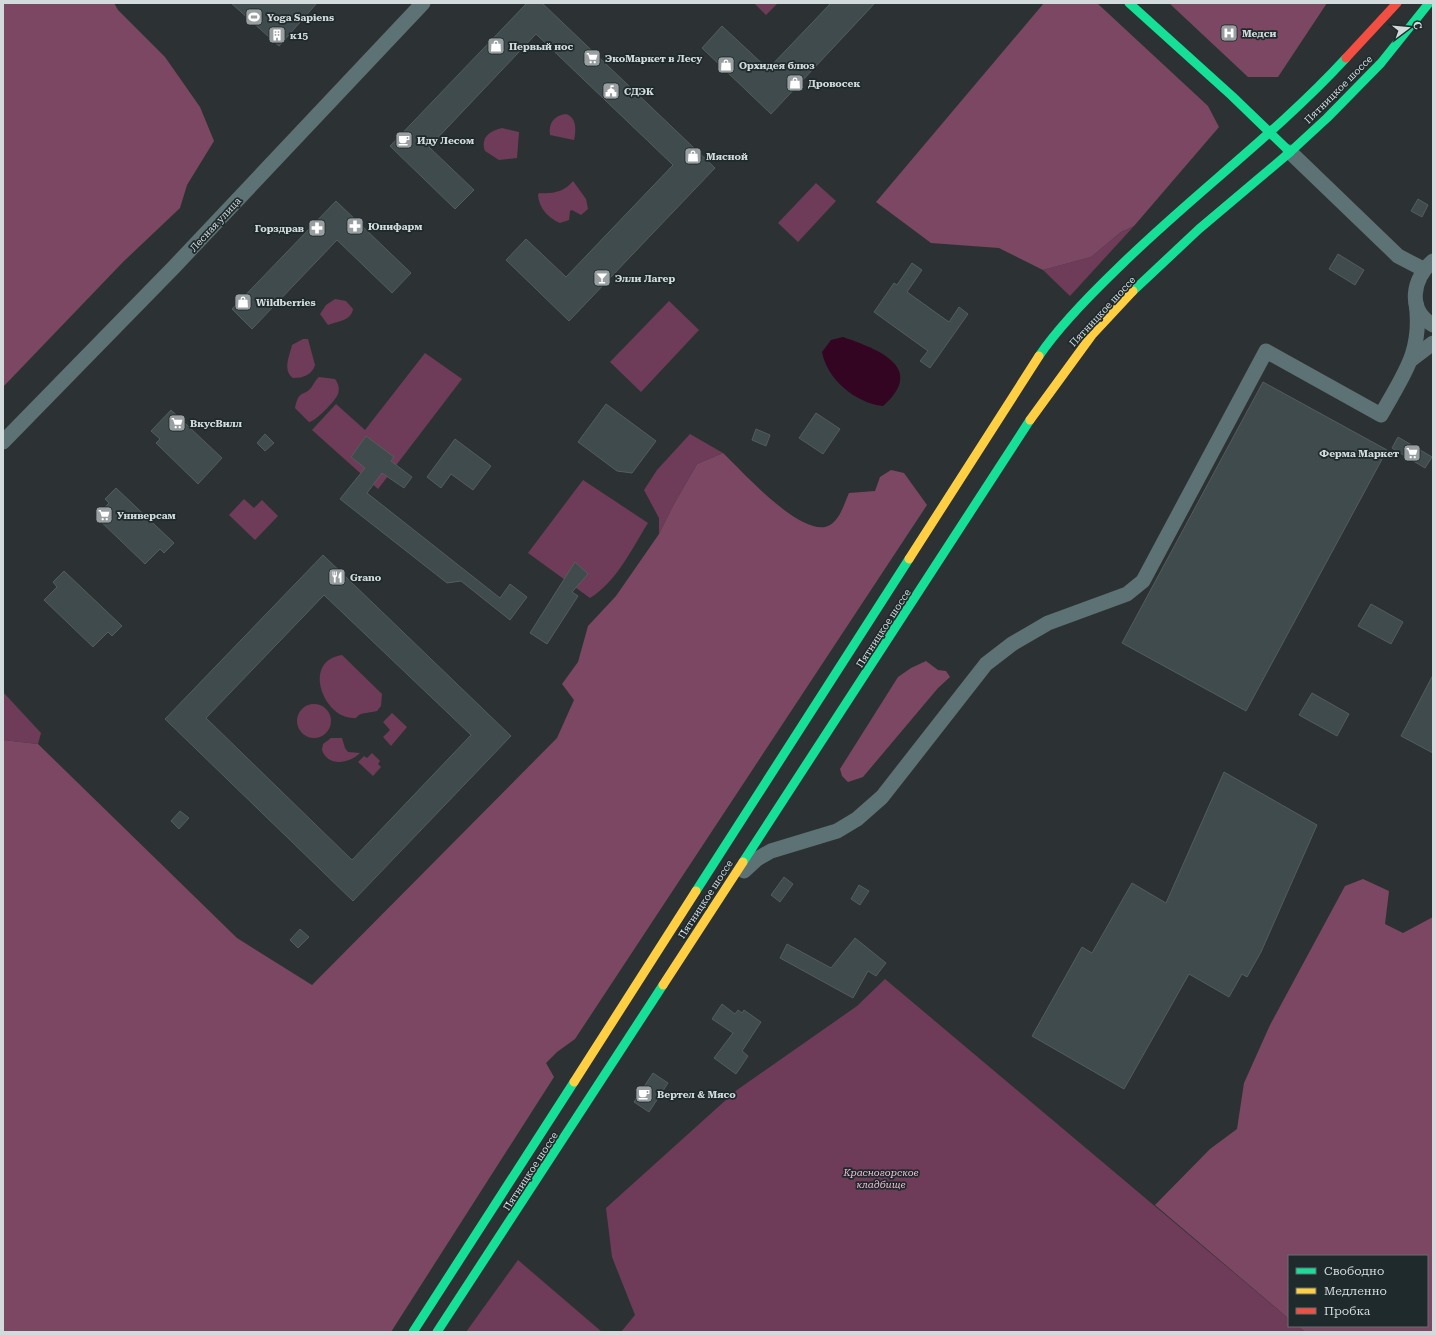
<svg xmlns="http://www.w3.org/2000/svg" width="1436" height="1335" font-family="'Roboto Serif',serif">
  <rect width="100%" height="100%" fill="#2c3233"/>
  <g fill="#6e3c58">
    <polygon points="754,3 778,3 766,15"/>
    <path d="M566 114C577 118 576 130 574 140L550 135C548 124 554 115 566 114Z"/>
    <path d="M502 128 519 132 517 158 499 160 485 151C480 137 490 131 502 128Z"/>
    <path d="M573 181 586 199 588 209 581 215 572 210 570 211 569 220 560 223C548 218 539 208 538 195L539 193C553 194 564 192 573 181Z"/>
    <polygon points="816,183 836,201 798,242 778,223"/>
    <polygon points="1134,226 1070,296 1043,270 1091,257 1121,232"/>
    <path d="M335 299 346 301 353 309C351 321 338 321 328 325L320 314 326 305Z"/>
    <polygon points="669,301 699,330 641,392 610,362"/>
    <path d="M303 339H308L315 365C312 375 303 378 293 378 282 370 290 355 292 345Z"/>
    <polygon points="425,353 462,379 378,489 312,430 336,404 365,430"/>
    <path d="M319 377 335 379C338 383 340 388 338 394 336 400 315 422 309 422L295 408C299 389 303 397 311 388 314 384 315 380 319 377Z"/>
    <polygon points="690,434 723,453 697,464 674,504 659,534 659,518 644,490 657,470"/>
    <path d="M583 480 648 523C631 550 617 581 590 598L528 553Z"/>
    <polygon points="244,499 254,508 262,500 278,516 255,540 229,515"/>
    <path d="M342 655 382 694 381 706 377 711C371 713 364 712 359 715 356 717 358 718 354 718 324 719 301 661 342 655Z"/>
    <polygon points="3,692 41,733 38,744 3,740"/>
    <circle cx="314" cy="721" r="17"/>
    <polygon points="392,713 407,727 391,746 383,737 390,730 383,722"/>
    <path d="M331 738H342L345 748 348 752 360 753C349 764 328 767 322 750L323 744Z"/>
    <polygon points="372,753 380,761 378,764 381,767 373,776 358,762 364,756 367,758"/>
    <polygon points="885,979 1289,1319 1289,1326 1298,1326 1305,1332 621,1332 635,1315 612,1257 606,1208 737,1090 857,1006"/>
    <polygon points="518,1260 602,1332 466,1332"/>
  </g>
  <g fill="#7b4763">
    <polygon points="3,3 114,3 118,10 165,57 200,107 214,141 187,185 180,208 123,262 3,387"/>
    <polygon points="1044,3 1097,3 1208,106 1219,127 1134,226 1121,232 1091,257 1043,270 999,248 931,243 876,202"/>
    <polygon points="1169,3 1327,3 1278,77 1248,77"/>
    <path d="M723 453C743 472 796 532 825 527 839 524 844 504 849 493L875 491 880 477 891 470 904 473 927 505 575 1039 557 1052 546 1063 554 1077 391 1332H3V740L38 744 237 938 312 985 557 738 574 700 562 684 578 662 588 626 616 596 659 534 674 504 697 464Z"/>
    <polygon points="926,661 938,670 946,671 950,677 938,688 863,777 848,782 842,776 840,769 898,677 911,668"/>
    <polygon points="1363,879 1389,891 1385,924 1403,933 1433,917 1433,1332 1305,1332 1298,1326 1427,1326 1427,1256 1289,1256 1289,1319 1155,1205 1210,1149 1237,1129 1244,1083 1270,1025 1345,886"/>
  </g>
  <path fill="#340423" d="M843 337C877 349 927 367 883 406 855 403 827 379 822 352L831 340Z"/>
  <g fill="#3f4b4d" stroke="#565c5d" fill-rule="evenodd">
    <polygon points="231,3 317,3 279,46"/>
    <polygon points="527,3 542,3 715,168 569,321 506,260 526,239 566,277 673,165 536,34 429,147 474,190 455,209 390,146"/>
    <polygon points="831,3 875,3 771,114 702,48 722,26 768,69"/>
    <polygon points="1418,199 1428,205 1422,217 1411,211"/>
    <polygon points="336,201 411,273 392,293 337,240 252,329 232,309"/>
    <polygon points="1338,254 1364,270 1355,285 1329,269"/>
    <polygon points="912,263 922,270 907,292 949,322 959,307 968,314 930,368 920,361 928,351 874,312 894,283 897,285"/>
    <polygon points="1263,382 1387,450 1246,711 1122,643"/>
    <polygon points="606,404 656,441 632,473 617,471 578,442"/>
    <polygon points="171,410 222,458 198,484 156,443 160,439 151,431"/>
    <polygon points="816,413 840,429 823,454 799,438"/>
    <polygon points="756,429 770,435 766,446 752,440"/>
    <polygon points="265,434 274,443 265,451 257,443"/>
    <polygon points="366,436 394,457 391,461 412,477 404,488 382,473 367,493 500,598 510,584 527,597 510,620 461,581 447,583 340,499 365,468 351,457"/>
    <polygon points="1398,437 1432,457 1425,468 1392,448"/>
    <polygon points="455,439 491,466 473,490 451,474 441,488 427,477"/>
    <polygon points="116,488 174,543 164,553 160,549 145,564 96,517 109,503 105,499"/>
    <path d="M323 555 511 736 353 901 165 719ZM324 595 471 735 352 860 206 718Z"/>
    <polygon points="575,562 588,574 572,592 578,596 547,644 530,633"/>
    <polygon points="64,571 122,626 112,636 108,632 93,647 44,600 57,587 53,582"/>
    <polygon points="1371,604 1403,622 1391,644 1358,626"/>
    <polygon points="1433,675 1433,753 1401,736"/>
    <polygon points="1312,693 1349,714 1337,736 1299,715"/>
    <polygon points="1224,772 1317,825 1261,952 1247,977 1242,974 1229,997 1189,974 1124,1089 1032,1036 1082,947 1092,953 1132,883 1166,903"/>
    <polygon points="180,811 189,818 179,829 171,821"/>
    <polygon points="784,877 793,884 780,902 771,895"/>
    <polygon points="859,885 869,891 860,905 851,899"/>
    <polygon points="300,929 309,937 298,948 290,940"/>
    <polygon points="855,938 886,963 876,976 868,971 853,998 780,958 787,944 831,968"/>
    <polygon points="722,1004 735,1014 738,1010 742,1013 744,1010 761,1022 742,1051 748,1056 736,1074 714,1058 733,1033 712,1019"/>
    <polygon points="653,1073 668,1083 649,1112 634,1102"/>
  </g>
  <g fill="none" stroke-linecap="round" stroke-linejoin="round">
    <g stroke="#5d7275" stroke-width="15">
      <polyline points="1290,152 1398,256 1423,269"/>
      <path d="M1433 261C1413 278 1406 310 1433 325"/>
      <polyline points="1412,359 1433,343"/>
      <polyline points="3,442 174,267 423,3"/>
      <path d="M744 871 757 859 771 851 837 831 857 819 882 797 986 664 1012 644 1048 623 1127 594 1143 581 1266 351 1381 415C1403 375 1423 352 1416 303"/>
    </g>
    <g stroke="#16e098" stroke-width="9">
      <polyline points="1129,3 1232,96 1290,152"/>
      <polyline points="1133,291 1199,229 1289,153 1327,118 1381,63 1429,3"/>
      <path d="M1039 356C1060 325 1091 294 1118 268 1192 195 1276 134 1346 58"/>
      <polyline points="743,862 1030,420"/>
      <polyline points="696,891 909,559"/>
      <polyline points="413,1332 574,1082"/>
      <polyline points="437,1332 663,985"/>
    </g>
    <g stroke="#ffcf43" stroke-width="9">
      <polyline points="1030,420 1092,335 1133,291"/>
      <polyline points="909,559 1039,356"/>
      <polyline points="663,985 743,862"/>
      <polyline points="574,1082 696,891"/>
    </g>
    <polyline stroke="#f24e42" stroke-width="9" points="1346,58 1397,3"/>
  </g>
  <defs>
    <g id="stadium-square" transform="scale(0.9)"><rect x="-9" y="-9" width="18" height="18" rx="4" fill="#999fa1" stroke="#1f2a2c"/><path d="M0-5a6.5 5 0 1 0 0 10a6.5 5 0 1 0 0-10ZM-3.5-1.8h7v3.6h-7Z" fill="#fff"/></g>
    <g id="hospital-square" transform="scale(0.9)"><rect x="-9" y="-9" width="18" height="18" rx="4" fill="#999fa1" stroke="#1f2a2c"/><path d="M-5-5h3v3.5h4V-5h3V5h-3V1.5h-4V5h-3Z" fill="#fff"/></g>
    <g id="building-square" transform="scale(0.9)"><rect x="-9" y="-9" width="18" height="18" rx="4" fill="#999fa1" stroke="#1f2a2c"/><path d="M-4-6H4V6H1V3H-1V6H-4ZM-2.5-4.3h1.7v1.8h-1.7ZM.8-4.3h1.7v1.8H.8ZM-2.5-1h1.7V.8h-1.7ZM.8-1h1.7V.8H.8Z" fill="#fff"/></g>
    <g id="shop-square" transform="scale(0.9)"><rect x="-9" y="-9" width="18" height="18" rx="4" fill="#999fa1" stroke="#1f2a2c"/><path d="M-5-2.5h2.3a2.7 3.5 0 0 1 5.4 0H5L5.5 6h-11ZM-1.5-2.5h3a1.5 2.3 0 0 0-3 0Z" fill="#fff"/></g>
    <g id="supermarket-square" transform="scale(0.9)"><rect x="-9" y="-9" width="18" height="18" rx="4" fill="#999fa1" stroke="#1f2a2c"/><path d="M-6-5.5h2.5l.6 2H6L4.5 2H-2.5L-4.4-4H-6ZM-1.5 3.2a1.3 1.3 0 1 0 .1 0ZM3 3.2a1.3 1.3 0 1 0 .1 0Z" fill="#fff"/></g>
    <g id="civic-square" transform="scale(0.9)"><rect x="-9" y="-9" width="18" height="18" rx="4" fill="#999fa1" stroke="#1f2a2c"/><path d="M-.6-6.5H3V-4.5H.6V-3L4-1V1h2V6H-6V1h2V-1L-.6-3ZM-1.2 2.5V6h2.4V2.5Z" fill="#fff"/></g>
    <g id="cafe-square" transform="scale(0.9)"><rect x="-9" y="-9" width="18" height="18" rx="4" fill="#999fa1" stroke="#1f2a2c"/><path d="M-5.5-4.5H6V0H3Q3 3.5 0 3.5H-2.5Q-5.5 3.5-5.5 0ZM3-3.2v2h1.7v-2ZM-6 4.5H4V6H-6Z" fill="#fff"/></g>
    <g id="pharmacy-square" transform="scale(0.9)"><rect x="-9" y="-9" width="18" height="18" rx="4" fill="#999fa1" stroke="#1f2a2c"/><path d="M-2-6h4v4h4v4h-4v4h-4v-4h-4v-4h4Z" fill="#fff"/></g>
    <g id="bar-square" transform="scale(0.9)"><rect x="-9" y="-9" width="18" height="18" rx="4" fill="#999fa1" stroke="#1f2a2c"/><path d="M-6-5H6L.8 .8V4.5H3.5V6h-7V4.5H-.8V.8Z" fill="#fff"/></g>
    <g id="restaurant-square" transform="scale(0.9)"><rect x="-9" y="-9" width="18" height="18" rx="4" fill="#999fa1" stroke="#1f2a2c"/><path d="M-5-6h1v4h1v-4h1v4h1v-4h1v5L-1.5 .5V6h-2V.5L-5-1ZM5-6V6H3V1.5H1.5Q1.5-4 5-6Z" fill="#fff"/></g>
  </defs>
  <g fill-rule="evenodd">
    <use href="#stadium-square" x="254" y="17"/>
    <use href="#hospital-square" x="1229" y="33"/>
    <use href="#building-square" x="277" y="35"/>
    <use href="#shop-square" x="496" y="46"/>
    <use href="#supermarket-square" x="592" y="58"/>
    <use href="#shop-square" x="726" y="65"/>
    <use href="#shop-square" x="795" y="83"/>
    <use href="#civic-square" x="611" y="91"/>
    <use href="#cafe-square" x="404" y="140"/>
    <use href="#shop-square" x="693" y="156"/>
    <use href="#pharmacy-square" x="355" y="226"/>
    <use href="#pharmacy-square" x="317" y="228"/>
    <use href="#bar-square" x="602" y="278"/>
    <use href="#shop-square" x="243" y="302"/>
    <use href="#supermarket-square" x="177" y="423"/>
    <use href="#supermarket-square" x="1412" y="453"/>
    <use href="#supermarket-square" x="104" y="515"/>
    <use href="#restaurant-square" x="337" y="577"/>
    <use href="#cafe-square" x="644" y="1094"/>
  </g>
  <g text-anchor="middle" stroke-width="3.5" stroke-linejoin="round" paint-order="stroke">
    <g font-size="10" font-weight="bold" fill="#d3dadc" stroke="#1f2a2c" text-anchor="start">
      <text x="267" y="21">Yoga Sapiens</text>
      <text x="1242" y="37">Медси</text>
      <text x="290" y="39">к15</text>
      <text x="509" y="50">Первый нос</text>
      <text x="605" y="62">ЭкоМаркет в Лесу</text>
      <text x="739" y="69">Орхидея блюз</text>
      <text x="808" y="87">Дровосек</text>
      <text x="624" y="95">СДЭК</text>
      <text x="417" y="144">Иду Лесом</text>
      <text x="706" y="160">Мясной</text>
      <text x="368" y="230">Юнифарм</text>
      <text x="304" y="232" text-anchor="end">Горздрав</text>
      <text x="615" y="282">Элли Лагер</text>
      <text x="256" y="306">Wildberries</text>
      <text x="190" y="427">ВкусВилл</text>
      <text x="1399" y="457" text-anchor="end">Ферма Маркет</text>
      <text x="117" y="519">Универсам</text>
      <text x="350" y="581">Grano</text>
      <text x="657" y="1098">Вертел &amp; Мясо</text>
    </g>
    <g font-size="10" fill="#d3dadc" stroke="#1f2a2c">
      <text transform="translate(1338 89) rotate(-45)" y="4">Пятницкое шоссе</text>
      <text transform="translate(215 224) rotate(-47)" y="4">Лесная улица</text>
      <text transform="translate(1102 311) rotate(-47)" y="4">Пятницкое шоссе</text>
      <text transform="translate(883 628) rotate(-57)" y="4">Пятницкое шоссе</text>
      <text transform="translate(705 899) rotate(-57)" y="4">Пятницкое шоссе</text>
      <text transform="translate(530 1171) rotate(-57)" y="4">Пятницкое шоссе</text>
    </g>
    <g font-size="10" font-style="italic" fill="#f6bdd9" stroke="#1f2a2c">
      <text x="881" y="1176">Красногорское<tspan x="881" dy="12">кладбище</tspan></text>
    </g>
  </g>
  <rect width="1436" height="1335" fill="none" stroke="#d3dadc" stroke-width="8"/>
  <rect x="1288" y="1255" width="140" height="72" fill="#1f2a2c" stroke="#677072"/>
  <rect x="1296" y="1268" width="20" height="6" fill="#16e098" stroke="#677072"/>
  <text x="1324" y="1275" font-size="12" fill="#d3dadc">Свободно</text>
  <rect x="1296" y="1288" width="20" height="6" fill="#ffcf43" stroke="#677072"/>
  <text x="1324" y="1295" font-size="12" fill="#d3dadc">Медленно</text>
  <rect x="1296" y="1308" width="20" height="6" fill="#f24e42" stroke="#677072"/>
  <text x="1324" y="1315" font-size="12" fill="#d3dadc">Пробка</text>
  <g transform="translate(1408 28) rotate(74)" stroke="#1f2a2c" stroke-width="3" paint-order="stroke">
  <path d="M0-3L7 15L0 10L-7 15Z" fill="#d3dadc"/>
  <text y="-6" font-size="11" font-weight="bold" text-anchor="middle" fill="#d3dadc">С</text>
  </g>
</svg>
